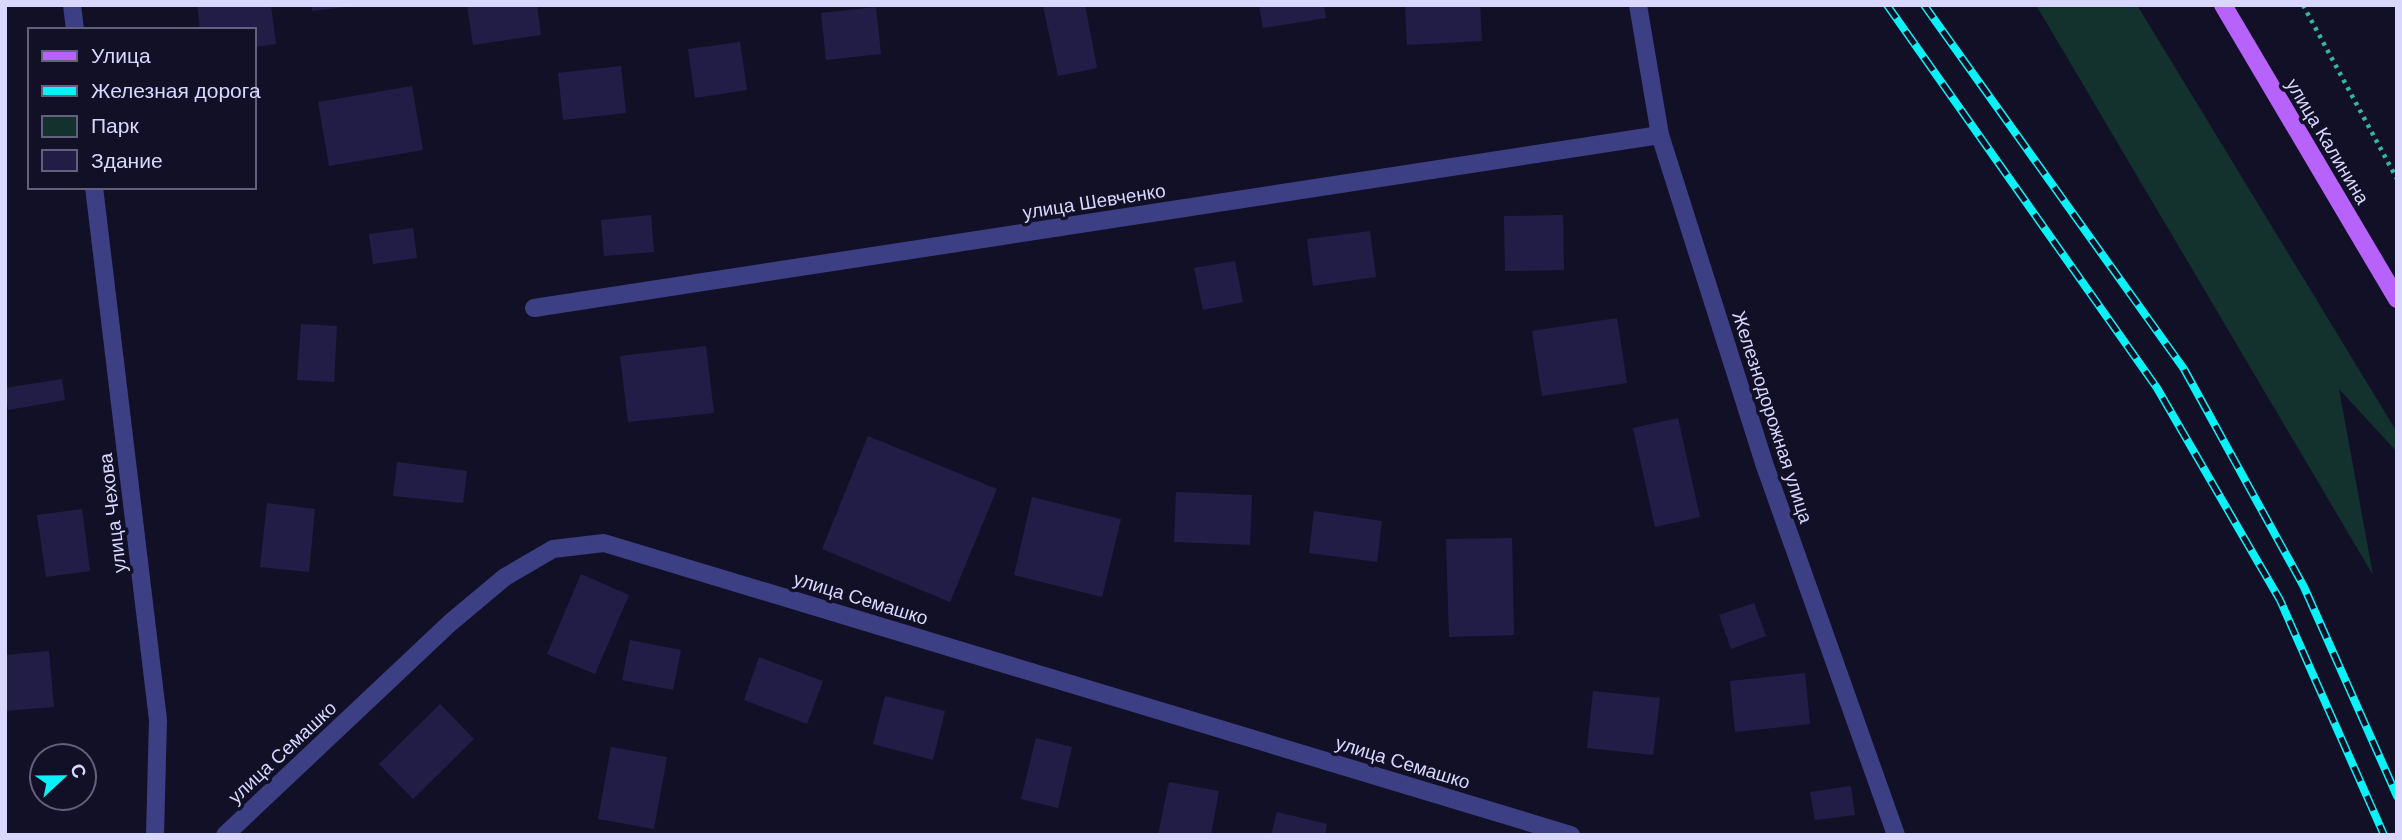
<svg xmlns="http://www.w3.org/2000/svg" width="2402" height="840" font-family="'DM Sans',sans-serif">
  <rect width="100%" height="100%" fill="#121027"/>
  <polygon fill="#13312d" points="2036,5 2137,5 2397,432 2397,452 2339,389 2373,575"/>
  <g fill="#221d47">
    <polygon points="197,5 271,5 276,44 254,47 254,30 200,30"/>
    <polygon points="312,5 345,5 345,7 312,11"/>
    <polygon points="467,5 537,5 541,35 473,45"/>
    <polygon points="1085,5 1097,68 1058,76 1043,6"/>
    <polygon points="1259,5 1324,5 1326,18 1263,28"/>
    <polygon points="1405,5 1480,5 1482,41 1407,45"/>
    <polygon points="876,7 881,54 826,60 821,13"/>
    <polygon points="740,42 747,90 695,98 688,49"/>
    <polygon points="621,66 626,113 563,120 558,73"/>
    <polygon points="412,86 423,150 329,166 318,102"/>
    <polygon points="651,215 654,252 604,256 601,220"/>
    <polygon points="1563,215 1564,270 1505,271 1504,216"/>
    <polygon points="413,228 417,258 373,264 369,234"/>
    <polygon points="1370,231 1376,277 1313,286 1307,239"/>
    <polygon points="1235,261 1243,302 1203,310 1194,268"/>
    <polygon points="1617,318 1627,383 1542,396 1532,331"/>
    <polygon points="301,324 337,326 334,382 297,380"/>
    <polygon points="706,346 714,413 628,422 620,356"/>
    <polygon points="62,379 65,400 8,410 5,388"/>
    <polygon points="1678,418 1700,517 1655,527 1633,428"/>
    <polygon points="868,436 997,489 950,602 822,549"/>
    <polygon points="397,462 467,471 463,503 393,496"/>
    <polygon points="1176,492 1252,495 1250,545 1174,542"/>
    <polygon points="1032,497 1121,519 1102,597 1014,575"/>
    <polygon points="267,503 315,509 309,572 260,567"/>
    <polygon points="82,509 90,571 46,577 37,515"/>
    <polygon points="1314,511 1382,521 1377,562 1309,553"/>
    <polygon points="1512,538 1514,635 1449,637 1446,539"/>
    <polygon points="581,574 629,595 595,674 547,654"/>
    <polygon points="1754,603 1766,636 1731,649 1719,615"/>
    <polygon points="630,640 681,650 673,690 622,680"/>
    <polygon points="49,651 54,707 5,711 5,655"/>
    <polygon points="759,657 823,681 807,724 744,700"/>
    <polygon points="1805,673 1810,724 1735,732 1730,681"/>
    <polygon points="1593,691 1660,698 1653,755 1587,748"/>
    <polygon points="885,696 945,711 933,760 873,744"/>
    <polygon points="440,704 474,739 413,799 379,764"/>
    <polygon points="1036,738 1072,747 1058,808 1021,799"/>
    <polygon points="611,747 667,757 654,829 598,819"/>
    <polygon points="1169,782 1219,791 1211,835 1158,835"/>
    <polygon points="1851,786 1855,815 1815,820 1810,792"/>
    <polygon points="1277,812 1327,824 1325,835 1271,835"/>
  </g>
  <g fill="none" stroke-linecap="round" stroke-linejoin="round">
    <polyline stroke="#33b6a4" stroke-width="4.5" stroke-dasharray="3.5 5" stroke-linecap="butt" points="2303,5 2397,179"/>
    <g stroke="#3d3f84" stroke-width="18">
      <polyline points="72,5 75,30"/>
      <polyline points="1638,5 1660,135 1765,466 1896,835"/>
      <polyline points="94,187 158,720 155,835"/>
      <polyline points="534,308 1660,135"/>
      <polyline points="225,835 450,623 505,577 553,549 604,543 1571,835"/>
    </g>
    <polyline stroke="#b662fb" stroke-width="18" points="2223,5 2397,299"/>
    <g stroke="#09f2f8" stroke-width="8">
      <g id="rail">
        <polyline points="1887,5 2157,388 2280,600 2384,835"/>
        <polyline points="1924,5 2184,369 2304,587 2397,796"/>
      </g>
    </g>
    <use href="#rail" stroke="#121027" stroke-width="5" stroke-dasharray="16" stroke-linecap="butt"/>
  </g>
  <g text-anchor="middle" stroke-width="7" stroke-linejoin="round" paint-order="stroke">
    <g font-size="19" fill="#d9d7fe" stroke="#121027">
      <text transform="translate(2328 141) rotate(59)" y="7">улица Калинина</text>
      <text transform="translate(1094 201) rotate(-9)" y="7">улица Шевченко</text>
      <text transform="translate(1773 417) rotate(72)" y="7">Железнодорожная улица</text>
      <text transform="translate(112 513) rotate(-97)" y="7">улица Чехова</text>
      <text transform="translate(861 598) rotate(17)" y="7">улица Семашко</text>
      <text transform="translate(282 752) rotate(-43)" y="7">улица Семашко</text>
      <text transform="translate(1403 762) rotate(17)" y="7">улица Семашко</text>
    </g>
  </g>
  <rect width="2402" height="840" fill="none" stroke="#d9d7fe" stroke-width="14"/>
  <rect x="28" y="28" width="228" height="161" fill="#121027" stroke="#62607d" stroke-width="2"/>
  <rect x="42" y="51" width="35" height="10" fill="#b662fb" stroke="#62607d" stroke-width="2"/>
  <text x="91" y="63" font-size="21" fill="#d9d7fe">Улица</text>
  <rect x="42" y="86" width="35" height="10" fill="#09f2f8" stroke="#62607d" stroke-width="2"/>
  <text x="91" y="98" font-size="21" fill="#d9d7fe">Железная дорога</text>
  <rect x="42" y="116" width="35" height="21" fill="#13312d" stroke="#62607d" stroke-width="2"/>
  <text x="91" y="133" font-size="21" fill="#d9d7fe">Парк</text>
  <rect x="42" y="150" width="35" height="21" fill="#221d47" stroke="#62607d" stroke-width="2"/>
  <text x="91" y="168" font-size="21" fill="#d9d7fe">Здание</text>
  <g transform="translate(63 777) rotate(68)"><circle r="33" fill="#121027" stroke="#62607d" stroke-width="2"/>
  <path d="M0-5L12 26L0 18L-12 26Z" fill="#09f2f8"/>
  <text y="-10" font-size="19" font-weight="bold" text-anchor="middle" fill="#d9d7fe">С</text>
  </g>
</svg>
